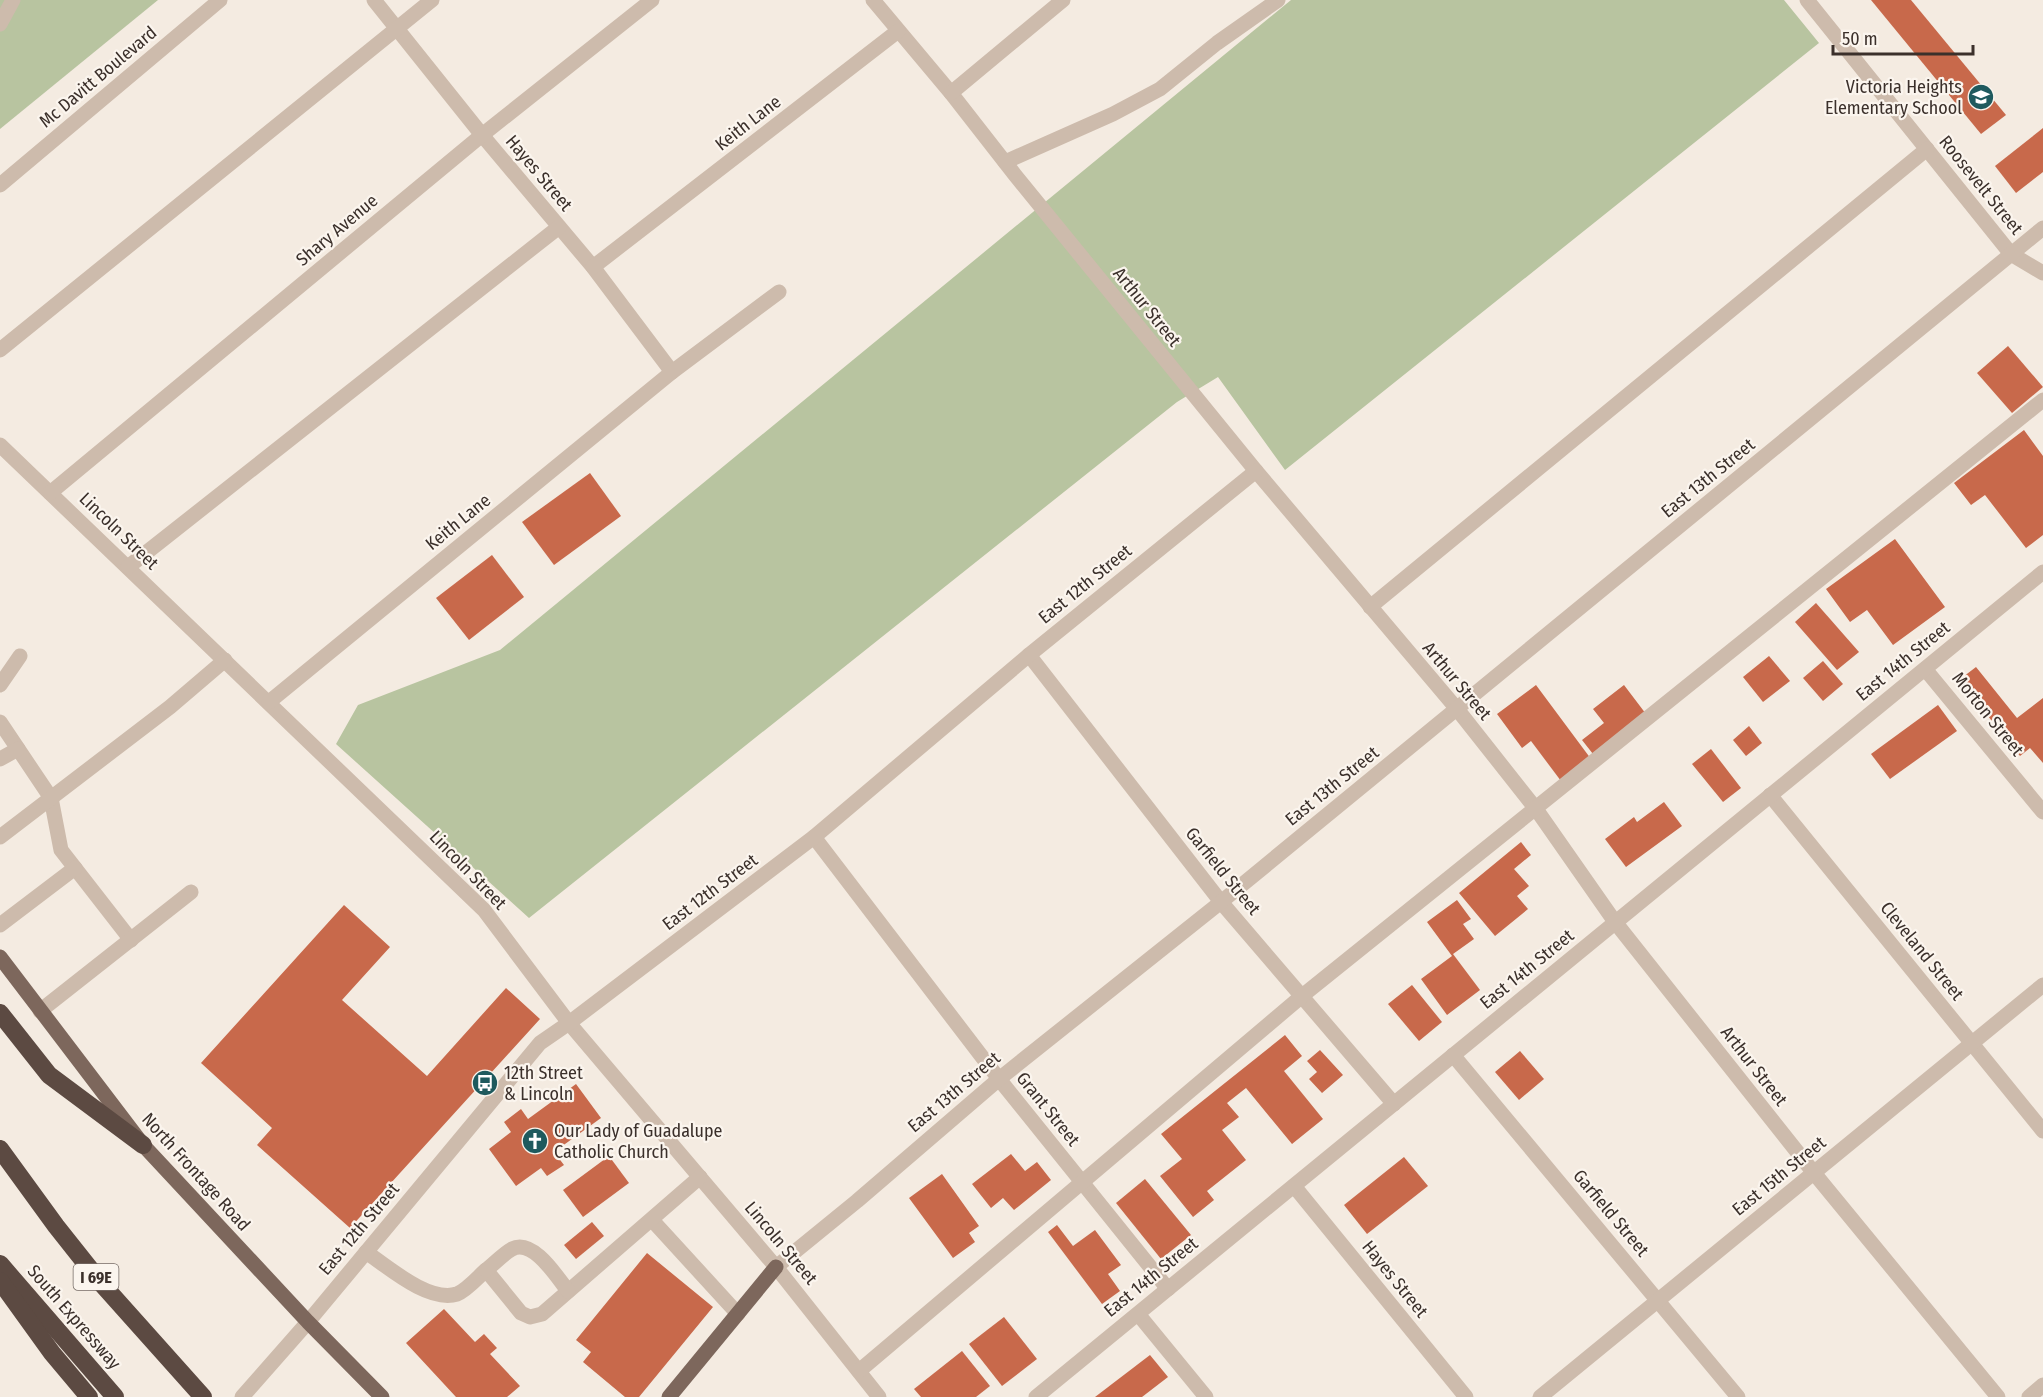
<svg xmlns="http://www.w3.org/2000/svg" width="2043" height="1397" font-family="'Fira Sans Condensed',sans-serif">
  <rect width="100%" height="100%" fill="#f4ebe1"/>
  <g fill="#b8c4a0">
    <polygon points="0,0 158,0 0,129"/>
    <polygon points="1291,0 1784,0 1819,43 1285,470 1218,377 1177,402 529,918 336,744 358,705 500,650"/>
  </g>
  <g fill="#c8694b">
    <polygon points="1871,0 1911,0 2006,115 1981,134"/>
    <polygon points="2043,128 2043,172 2016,193 1995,166"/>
    <polygon points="2008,346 2043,387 2012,413 1977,373"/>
    <polygon points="2024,430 2043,456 2043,535 2026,548 1985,495 1971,505 1954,483"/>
    <polygon points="590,473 621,516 554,565 522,522"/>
    <polygon points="1895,539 1945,607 1893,645 1867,610 1850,622 1826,589"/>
    <polygon points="492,555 524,597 469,640 436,598"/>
    <polygon points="1816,603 1859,652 1837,670 1795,622"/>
    <polygon points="1769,656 1790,681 1763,702 1743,677"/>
    <polygon points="1823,661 1843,684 1823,701 1803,678"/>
    <polygon points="1976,667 2017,718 2043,698 2043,763 2030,748 2020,756 1959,680"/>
    <polygon points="1536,685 1591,759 1561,781 1531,741 1522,748 1497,714"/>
    <polygon points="1624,685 1646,714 1593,754 1582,740 1604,723 1593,709"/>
    <polygon points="1938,705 1957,731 1890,779 1871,754"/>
    <polygon points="1749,726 1762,743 1746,756 1733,740"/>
    <polygon points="1711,749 1741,788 1723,802 1692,764"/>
    <polygon points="1664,802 1682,826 1626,867 1605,839 1634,817 1637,822"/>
    <polygon points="1521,842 1531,855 1514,869 1529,886 1517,896 1528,909 1495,936 1459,893"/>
    <polygon points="1457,900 1471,919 1463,924 1474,939 1453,954 1480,990 1447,1015 1421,979 1452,956 1427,922"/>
    <polygon points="344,905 390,947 342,1000 427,1076 506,988 540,1019 350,1228 257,1145 272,1128 201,1063"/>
    <polygon points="1412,985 1442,1022 1419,1041 1388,1004"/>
    <polygon points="1285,1035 1302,1056 1284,1071 1323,1119 1292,1144 1246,1088 1227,1103 1239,1117 1222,1130 1246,1160 1207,1191 1214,1200 1193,1217 1160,1176 1182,1159 1161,1134"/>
    <polygon points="1320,1050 1343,1075 1322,1093 1309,1079 1317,1072 1307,1061"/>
    <polygon points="1520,1051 1544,1079 1519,1100 1495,1072"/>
    <polygon points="576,1084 601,1118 554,1152 564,1165 547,1176 541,1168 516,1186 489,1149 511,1132 504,1122 521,1109 528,1119"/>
    <polygon points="1011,1154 1025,1171 1037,1162 1051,1180 1014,1210 1003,1198 991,1208 972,1184"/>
    <polygon points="609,1156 629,1183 583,1217 563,1190"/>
    <polygon points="1404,1157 1428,1186 1367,1234 1344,1205"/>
    <polygon points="942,1174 979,1226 969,1233 975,1242 953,1258 909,1198"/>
    <polygon points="1145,1179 1191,1235 1161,1259 1116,1203"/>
    <polygon points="592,1222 604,1236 576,1259 564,1245"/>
    <polygon points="1057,1225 1073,1246 1095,1230 1121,1265 1108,1274 1120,1291 1102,1304 1048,1232"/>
    <polygon points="647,1253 713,1307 639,1397 625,1397 583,1362 591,1352 576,1340"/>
    <polygon points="444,1309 475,1342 484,1334 497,1348 490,1354 520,1386 507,1397 456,1397 406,1343"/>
    <polygon points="1004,1317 1037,1359 1002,1386 969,1344"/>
    <polygon points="962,1351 990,1386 976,1397 921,1397 914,1389"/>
    <polygon points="1150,1355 1168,1377 1142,1397 1095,1397"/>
  </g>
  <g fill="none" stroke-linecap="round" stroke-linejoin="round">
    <g stroke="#cdbbac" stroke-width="15">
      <polyline points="374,0 482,135 593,267 672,372"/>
      <polyline points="873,0 951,93 1015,175 1256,471 1457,709 1536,809 1615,922 1814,1173 1998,1397"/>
      <polyline points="1807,0 2011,254 2043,273"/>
      <polyline points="0,24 13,0"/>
      <polyline points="951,93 1063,0"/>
      <polyline points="1005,162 1113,114 1160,89 1217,43 1278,0"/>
      <polyline points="0,185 220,0"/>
      <polyline points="593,267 898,31"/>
      <polyline points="0,350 432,0"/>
      <polyline points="0,445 484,910 569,1023 776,1267 879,1397"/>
      <polyline points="50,493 482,135 652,0"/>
      <polyline points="128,567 559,227"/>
      <polyline points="1370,607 1927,149"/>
      <polyline points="1029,655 1221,902 1394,1104"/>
      <polyline points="1925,669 2043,812"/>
      <polyline points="0,685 20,656"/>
      <polyline points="269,702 672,372 779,292"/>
      <polyline points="0,722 51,798 61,850 131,940"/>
      <polyline points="0,759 18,749"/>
      <polyline points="1770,795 2043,1131"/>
      <polyline points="0,837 170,707 225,660"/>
      <polyline points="814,837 999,1079 1168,1289"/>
      <polyline points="0,925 75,868"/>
      <polyline points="40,1011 191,892"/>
      <polyline points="1453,1055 1738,1397"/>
      <polyline points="1294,1186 1466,1397"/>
      <polyline points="652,1220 738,1314"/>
      <path d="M366 1252C388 1267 429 1303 457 1294 467 1290 478 1277 486 1270L521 1313 530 1317 542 1314 700 1177"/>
      <polyline points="776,1267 857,1201 999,1079 1221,902 2043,228"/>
      <path d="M486 1270C494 1264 503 1254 512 1249 533 1238 557 1277 568 1291"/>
      <polyline points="1138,1314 1206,1397"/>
      <polyline points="859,1371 1302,996 2043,400"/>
      <polyline points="242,1397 308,1322 540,1043 569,1023 814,837 1029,655 1256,471"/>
      <polyline points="1036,1397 2043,572"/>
      <polyline points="1540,1397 2043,985"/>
      <polyline points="2029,1397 2043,1385"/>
    </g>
    <g stroke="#7d675c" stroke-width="15">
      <polyline points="0,957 143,1145 308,1322 382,1397"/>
      <polyline points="669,1397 776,1267"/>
    </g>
    <g stroke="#5c4a42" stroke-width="18">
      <polyline points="0,1013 49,1075 143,1145"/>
      <polyline points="0,1149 56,1226 102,1284 203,1397"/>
      <polyline points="0,1264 115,1397"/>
      <polyline points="0,1281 52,1353 89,1397"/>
    </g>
  </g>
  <defs>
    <g id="school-disc" transform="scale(1.35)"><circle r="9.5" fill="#1f5a5e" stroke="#fbf5ee"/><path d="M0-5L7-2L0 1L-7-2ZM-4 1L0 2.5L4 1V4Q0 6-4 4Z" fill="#fff"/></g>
    <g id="bus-disc" transform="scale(1.35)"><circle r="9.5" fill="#1f5a5e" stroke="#fbf5ee"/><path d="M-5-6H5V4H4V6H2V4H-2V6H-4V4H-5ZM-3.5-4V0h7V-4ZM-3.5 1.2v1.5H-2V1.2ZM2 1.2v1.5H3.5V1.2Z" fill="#fff"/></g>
    <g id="church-disc" transform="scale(1.35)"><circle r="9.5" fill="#1f5a5e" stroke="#fbf5ee"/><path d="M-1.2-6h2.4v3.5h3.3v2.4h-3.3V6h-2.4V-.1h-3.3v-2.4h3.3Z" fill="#fff"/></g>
  </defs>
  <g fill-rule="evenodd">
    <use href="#school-disc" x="1981" y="97"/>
    <use href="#bus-disc" x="485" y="1083"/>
    <use href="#church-disc" x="535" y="1141"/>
  </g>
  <g text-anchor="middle" stroke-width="4.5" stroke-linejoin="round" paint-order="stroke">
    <rect fill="#fbf5ee" stroke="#756b66" stroke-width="1.5" x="73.5" y="1264" width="45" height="26" rx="4.5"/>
    <g font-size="16" font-weight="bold" fill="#3b302b">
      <text x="96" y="1283">I 69E</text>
    </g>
    <g font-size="18" fill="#3b302b" stroke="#fbf5ee">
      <text transform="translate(98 77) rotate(-40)" y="6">Mc Davitt Boulevard</text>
      <text transform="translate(748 123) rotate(-38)" y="6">Keith Lane</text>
      <text transform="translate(539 173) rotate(50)" y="6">Hayes Street</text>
      <text transform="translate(1981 185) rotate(51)" y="6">Roosevelt Street</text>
      <text transform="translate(337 230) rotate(-40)" y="6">Shary Avenue</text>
      <text transform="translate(1147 307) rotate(51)" y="6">Arthur Street</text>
      <text transform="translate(1708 478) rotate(-39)" y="6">East 13th Street</text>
      <text transform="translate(458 522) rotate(-39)" y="6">Keith Lane</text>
      <text transform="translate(119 531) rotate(44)" y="6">Lincoln Street</text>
      <text transform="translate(1085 584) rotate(-39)" y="6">East 12th Street</text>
      <text transform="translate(1903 661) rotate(-39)" y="6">East 14th Street</text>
      <text transform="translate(1457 681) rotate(50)" y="6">Arthur Street</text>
      <text transform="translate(1988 714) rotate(51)" y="6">Morton Street</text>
      <text transform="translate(1332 786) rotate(-39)" y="6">East 13th Street</text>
      <text transform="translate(468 870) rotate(46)" y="6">Lincoln Street</text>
      <text transform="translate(1223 871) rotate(51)" y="6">Garfield Street</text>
      <text transform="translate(710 892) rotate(-37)" y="6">East 12th Street</text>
      <text transform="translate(1922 951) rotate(51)" y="6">Cleveland Street</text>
      <text transform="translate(1527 969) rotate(-39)" y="6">East 14th Street</text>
      <text transform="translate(1754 1066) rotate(52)" y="6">Arthur Street</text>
      <text transform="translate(954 1092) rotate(-40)" y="6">East 13th Street</text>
      <text transform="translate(1048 1109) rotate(51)" y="6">Grant Street</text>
      <text transform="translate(196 1172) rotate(48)" y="6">North Frontage Road</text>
      <text transform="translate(1779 1176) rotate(-39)" y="6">East 15th Street</text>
      <text transform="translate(1611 1213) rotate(50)" y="6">Garfield Street</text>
      <text transform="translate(359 1229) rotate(-50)" y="6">East 12th Street</text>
      <text transform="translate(781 1243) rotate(50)" y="6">Lincoln Street</text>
      <text transform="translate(1151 1277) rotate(-39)" y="6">East 14th Street</text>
      <text transform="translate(1395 1279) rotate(51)" y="6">Hayes Street</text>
      <text transform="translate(74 1317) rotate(49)" y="6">South Expressway</text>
    </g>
    <g font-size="18" fill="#3b302b" stroke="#fbf5ee" text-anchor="start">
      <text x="1962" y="93" text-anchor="end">Victoria Heights<tspan x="1962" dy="21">Elementary School</tspan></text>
      <text x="504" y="1079">12th Street<tspan x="504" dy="21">&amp; Lincoln</tspan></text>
      <text x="554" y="1137">Our Lady of Guadalupe<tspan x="554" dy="21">Catholic Church</tspan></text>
    </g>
  </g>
  <path d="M1833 45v9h140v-9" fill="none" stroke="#3b302b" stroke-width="3"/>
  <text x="1842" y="45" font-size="18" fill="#3b302b" stroke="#fbf5ee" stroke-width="4.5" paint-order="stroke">50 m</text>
</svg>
